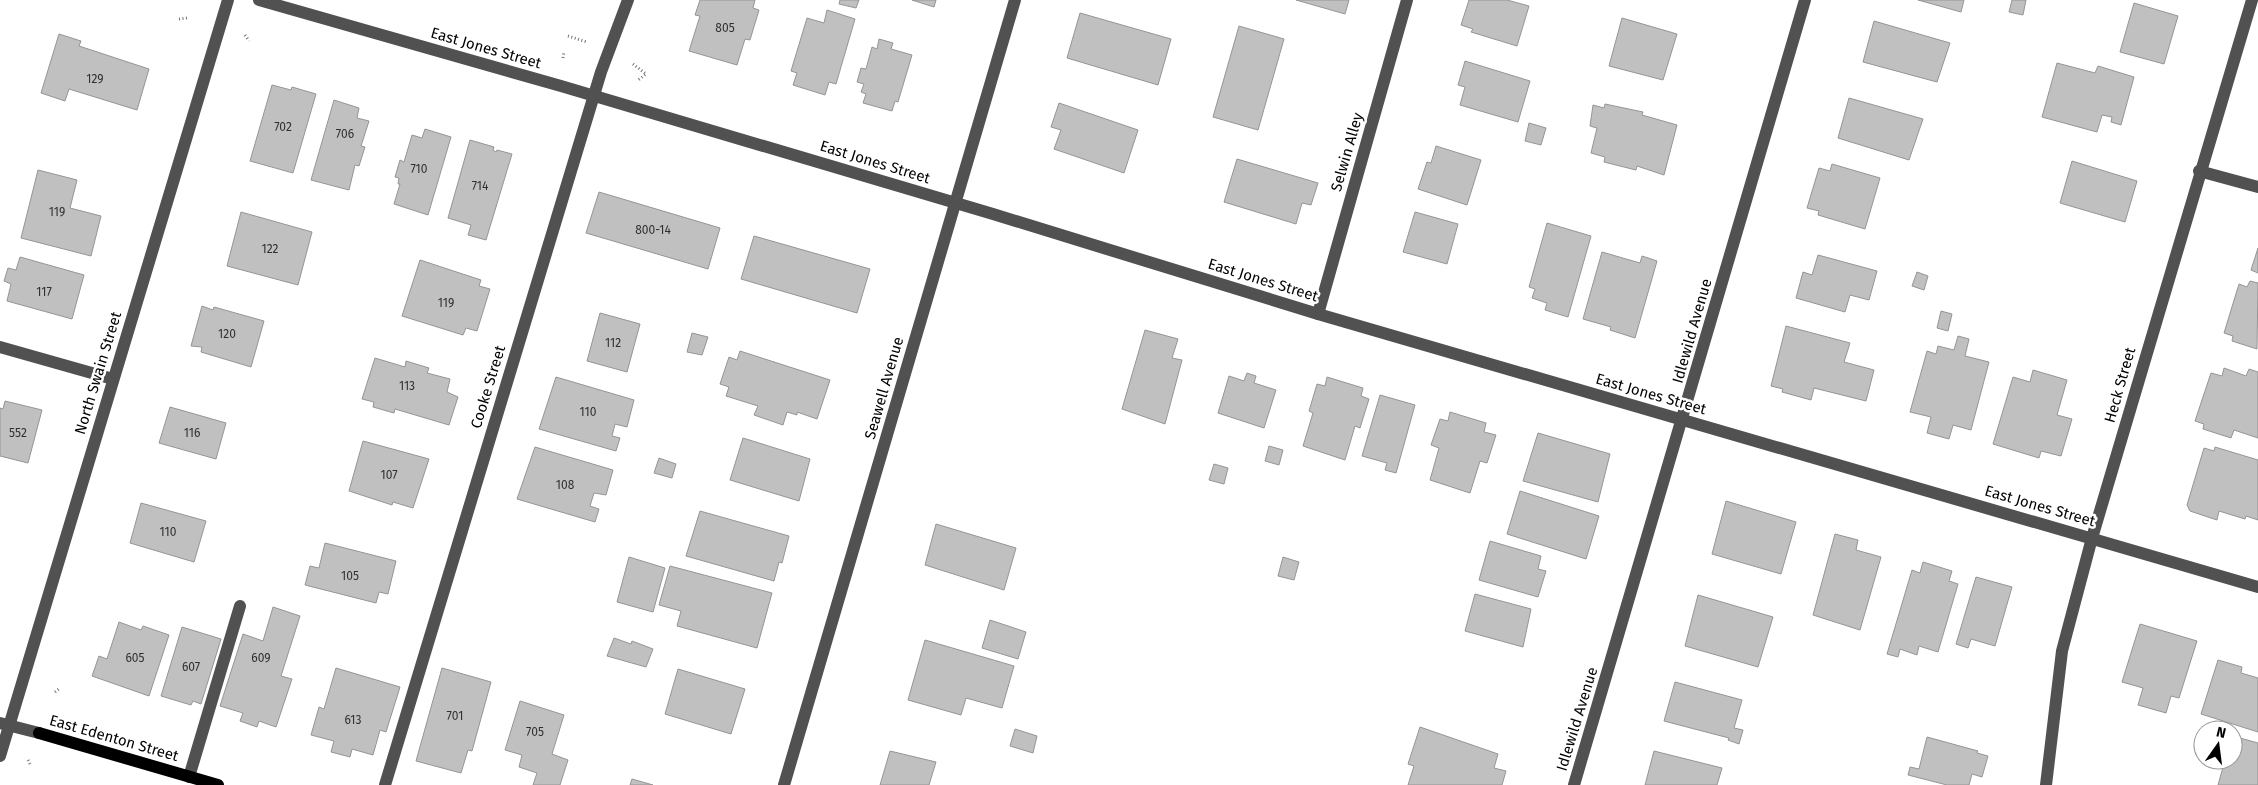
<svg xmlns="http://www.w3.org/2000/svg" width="2258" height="785" font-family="'Fira Sans',sans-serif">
  <rect width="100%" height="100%" fill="#fff"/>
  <g fill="#c0c0c0" stroke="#959595">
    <polygon points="700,0 755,0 753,8 759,10 750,40 745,39 737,65 689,51 700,16 695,15"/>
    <polygon points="840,0 859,0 856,8 839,4"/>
    <polygon points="912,0 936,0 934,7"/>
    <polygon points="1296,0 1349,0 1345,14"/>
    <polygon points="1469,0 1507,0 1529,6 1517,46 1471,32 1473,29 1461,25"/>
    <polygon points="1918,0 1964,0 1961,12"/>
    <polygon points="2012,0 2026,0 2023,15 2009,12"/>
    <polygon points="2134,3 2178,16 2164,64 2120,52"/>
    <polygon points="827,10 855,19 836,84 829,82 825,95 793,85 797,73 791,71 807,18 824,23"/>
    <polygon points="1080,13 1171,39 1158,85 1067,58"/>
    <polygon points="1622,18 1677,34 1663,80 1609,66"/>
    <polygon points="1874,21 1950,43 1937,82 1863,62"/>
    <polygon points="1239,26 1284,39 1258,130 1213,117"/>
    <polygon points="59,34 81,41 79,46 149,69 137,110 69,89 65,101 41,93"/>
    <polygon points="879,39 893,43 891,49 912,55 898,102 895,101 892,111 863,103 866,94 861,92 864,84 857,82 861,68 866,69 872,47 877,49"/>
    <polygon points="1465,61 1530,81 1518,122 1460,105 1465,87 1458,85"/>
    <polygon points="2057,63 2095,73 2098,66 2134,77 2121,125 2111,122 2112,117 2102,115 2097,132 2042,117"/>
    <polygon points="272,85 291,90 292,87 316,94 293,173 250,161"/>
    <polygon points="1849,98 1923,119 1909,160 1838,138"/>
    <polygon points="334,100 359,108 357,118 369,121 361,146 365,147 359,166 355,165 349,190 311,180"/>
    <polygon points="1059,103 1138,130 1124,173 1054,149 1061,130 1051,127"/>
    <polygon points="1605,104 1643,112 1642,115 1677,125 1664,175 1637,166 1636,170 1604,162 1605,157 1591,153 1597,128 1590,126 1593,105 1604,108"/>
    <polygon points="1529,123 1546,128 1541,145 1525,141"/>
    <polygon points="425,129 451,137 428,215 394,204 400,184 398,184 399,178 395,177 400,160 404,162 412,135 422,138"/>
    <polygon points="470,140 494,147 493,150 496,152 497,150 512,154 486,240 468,235 471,225 448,218"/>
    <polygon points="1436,146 1481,160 1467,205 1418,189 1427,162 1431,163"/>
    <polygon points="1237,159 1318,183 1311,205 1302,203 1296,224 1224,202"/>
    <polygon points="2072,161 2137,181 2125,222 2060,203"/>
    <polygon points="1832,164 1880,178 1865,229 1818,215 1819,211 1807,208 1819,168 1830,171"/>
    <polygon points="38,170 77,180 70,208 101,216 91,256 21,238"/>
    <polygon points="599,192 720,228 708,269 586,233"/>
    <polygon points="241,212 312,232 298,285 227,266"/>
    <polygon points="1415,212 1458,224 1447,264 1403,252"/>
    <polygon points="1547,223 1591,236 1568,317 1545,310 1547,303 1532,298 1535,289 1529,287"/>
    <polygon points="754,236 870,269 857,313 741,279"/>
    <polygon points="2258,248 2258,273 2251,270"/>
    <polygon points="1602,252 1640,263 1642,256 1657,261 1635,338 1610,330 1611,327 1583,319"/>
    <polygon points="1818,255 1877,271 1869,300 1850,295 1845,312 1796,298 1803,272 1812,275"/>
    <polygon points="20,257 84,275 72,319 7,301 11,284 4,281 8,268 16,270"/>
    <polygon points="420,260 481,280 479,286 490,289 477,331 466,328 463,335 402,316"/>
    <polygon points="1917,272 1928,276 1924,290 1912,286"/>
    <polygon points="2250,281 2258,283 2257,349 2232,341 2233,336 2224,333 2239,284 2247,287"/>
    <polygon points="202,306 213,310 214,307 264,321 251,367 201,352 202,347 191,346"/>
    <polygon points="1941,311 1952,314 1948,331 1937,328"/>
    <polygon points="600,313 640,324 627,372 587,361"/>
    <polygon points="1786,326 1850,343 1844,362 1874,370 1866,401 1814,388 1811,400 1782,392 1783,389 1771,386"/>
    <polygon points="1145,330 1178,339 1172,358 1182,360 1165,424 1122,409"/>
    <polygon points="692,333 708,337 702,355 687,352"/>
    <polygon points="1958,336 1969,339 1965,356 1989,362 1971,430 1953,425 1949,439 1927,433 1931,417 1910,412 1927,351 1936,354 1938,346 1954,350"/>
    <polygon points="740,351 830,380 817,419 797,412 797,415 787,412 783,425 754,415 758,406 726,396 729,387 720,384 729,357 737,360"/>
    <polygon points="375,358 405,367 406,361 429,368 427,373 450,379 447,392 458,397 449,425 395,409 394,413 373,407 374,402 362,399"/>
    <polygon points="2224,368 2246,376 2249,369 2258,372 2258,438 2234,430 2231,438 2203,429 2204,424 2195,421 2211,373 2222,376"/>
    <polygon points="2033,370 2067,380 2057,415 2072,419 2061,456 2041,451 2039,458 1993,444 2013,377 2030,382"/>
    <polygon points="1247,373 1256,376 1254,383 1276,390 1264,428 1218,413 1229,376 1244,381"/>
    <polygon points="556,377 634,400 627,427 615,424 612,436 620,438 616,451 539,429"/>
    <polygon points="1327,377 1363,388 1361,396 1369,399 1360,428 1355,426 1345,460 1303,446 1313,413 1309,411 1317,384 1325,386"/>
    <polygon points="1380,395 1415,405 1396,473 1385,470 1387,463 1362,456"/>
    <polygon points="5,401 42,410 28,463 0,456 0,408 3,409"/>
    <polygon points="170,407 226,423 216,459 159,443"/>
    <polygon points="1450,412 1486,423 1484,432 1496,435 1487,463 1480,461 1470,493 1430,480 1439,448 1431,445 1440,419 1448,421"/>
    <polygon points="1538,433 1610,454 1598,502 1523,481"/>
    <polygon points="743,438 810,459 799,501 730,480"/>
    <polygon points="363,441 429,459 413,508 393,502 392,505 349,491"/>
    <polygon points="1269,446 1283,450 1279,465 1265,461"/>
    <polygon points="535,447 613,470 606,495 594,493 590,506 599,509 595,522 517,499"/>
    <polygon points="2215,447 2258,460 2258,520 2246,516 2245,519 2219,511 2217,520 2190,511 2187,505 2204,448 2214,451"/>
    <polygon points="659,458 676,464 672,478 654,473"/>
    <polygon points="1214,464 1228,468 1224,484 1209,480"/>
    <polygon points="1520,491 1599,516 1586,559 1507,534"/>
    <polygon points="1726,501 1796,522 1781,574 1712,554"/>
    <polygon points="141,503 206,521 194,562 130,543"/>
    <polygon points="700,511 789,536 782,563 779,562 774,581 686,556"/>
    <polygon points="936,524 1016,548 1004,590 925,565"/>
    <polygon points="1835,534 1858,540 1856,550 1881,557 1860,630 1813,615"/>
    <polygon points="1490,541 1541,556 1538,569 1546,571 1538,597 1479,580"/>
    <polygon points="325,543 396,561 388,594 379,592 376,603 305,585 310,566 319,568"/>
    <polygon points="629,557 665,568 653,612 617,602"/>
    <polygon points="1283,557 1299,562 1294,580 1278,576"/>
    <polygon points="1923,562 1952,571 1949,581 1958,584 1938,652 1919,646 1917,655 1900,649 1898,657 1887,654 1912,570 1920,573"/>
    <polygon points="670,566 772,593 757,648 677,626 681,611 659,605"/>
    <polygon points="1976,577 2012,587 1995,646 1971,639 1968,648 1956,644"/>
    <polygon points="1475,594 1531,609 1523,647 1465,631"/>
    <polygon points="1698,595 1773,617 1758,667 1685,646"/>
    <polygon points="273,607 300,616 281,676 292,679 276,727 259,721 257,727 240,721 243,713 220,706 243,634 263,641"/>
    <polygon points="990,620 1026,632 1018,659 982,648"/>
    <polygon points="119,622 141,630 143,626 169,635 149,696 92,676 99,656 107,659"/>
    <polygon points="2140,624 2197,641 2179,698 2171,696 2166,713 2138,705 2143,688 2122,682"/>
    <polygon points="182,627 221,639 201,704 193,701 191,705 161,696"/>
    <polygon points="614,638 631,644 632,641 653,649 646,667 607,656"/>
    <polygon points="925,640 1014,666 1002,708 966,698 961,715 908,700"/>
    <polygon points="2218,660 2242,667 2241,673 2258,678 2258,732 2201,714"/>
    <polygon points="336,668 400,687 386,732 380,730 373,755 352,749 350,757 331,752 334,741 311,735 319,707 324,709"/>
    <polygon points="442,668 491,682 472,751 468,750 461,773 416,761"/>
    <polygon points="678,669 745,689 731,734 665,714"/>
    <polygon points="1675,682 1742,700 1734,728 1743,730 1739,744 1728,740 1729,738 1664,721"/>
    <polygon points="520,701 564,715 552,754 568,760 560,785 533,785 537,773 519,767 522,755 505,750"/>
    <polygon points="1420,727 1498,754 1494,768 1506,771 1502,785 1408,785 1414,766 1408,764"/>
    <polygon points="1015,729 1037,736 1033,753 1010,746"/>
    <polygon points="2233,736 2258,743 2258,785 2218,785 2225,760 2233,760"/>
    <polygon points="1927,737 1978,751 1977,753 1988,756 1982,777 1972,774 1969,785 1947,785 1908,775 1910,767 1919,769"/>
    <polygon points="890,751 936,762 929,785 880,785"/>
    <polygon points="1654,751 1722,768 1717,785 1645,785"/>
    <polygon points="632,779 653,785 630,785"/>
  </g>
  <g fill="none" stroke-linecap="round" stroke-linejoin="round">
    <g stroke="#737373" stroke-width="3" stroke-dasharray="1 2.5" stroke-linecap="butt">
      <polyline points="179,19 187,18"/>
      <polyline points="245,35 249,41"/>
      <polyline points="568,36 587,42"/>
      <polyline points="563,58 564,52"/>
      <polyline points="633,64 646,74 637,81"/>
      <polyline points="55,692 59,689"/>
      <polyline points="28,760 31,766"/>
    </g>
    <g stroke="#515151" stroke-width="12">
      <polyline points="259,0 561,86 993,214 1318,314 2258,587"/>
      <polyline points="2199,171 2258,187"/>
      <polyline points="1318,314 1407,0"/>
      <polyline points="0,347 113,379"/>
      <polyline points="0,723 39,733"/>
      <polyline points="0,756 228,0"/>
      <polyline points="189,777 240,606"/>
      <polyline points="385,785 601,72 628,0"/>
      <polyline points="784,785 1015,0"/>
      <polyline points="1574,785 1805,0"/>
      <polyline points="2046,785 2062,651 2092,538 2252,0"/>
    </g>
    <polyline stroke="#000" stroke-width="12" points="39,733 218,785"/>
  </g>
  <g text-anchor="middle" stroke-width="5" stroke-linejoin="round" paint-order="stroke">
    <g font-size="12" fill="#303030">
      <text x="725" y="32">805</text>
      <text x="95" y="83">129</text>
      <text x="283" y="131">702</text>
      <text x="345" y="138">706</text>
      <text x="419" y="173">710</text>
      <text x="480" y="190">714</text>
      <text x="57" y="216">119</text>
      <text x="653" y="234">800-14</text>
      <text x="270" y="253">122</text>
      <text x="44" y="296">117</text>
      <text x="446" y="307">119</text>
      <text x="227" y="338">120</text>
      <text x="613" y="347">112</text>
      <text x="407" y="390">113</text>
      <text x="588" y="416">110</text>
      <text x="18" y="437">552</text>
      <text x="192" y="437">116</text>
      <text x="389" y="479">107</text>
      <text x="565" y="489">108</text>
      <text x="168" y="536">110</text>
      <text x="350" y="580">105</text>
      <text x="135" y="662">605</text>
      <text x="261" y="662">609</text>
      <text x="191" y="671">607</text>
      <text x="455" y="720">701</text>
      <text x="353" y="724">613</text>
      <text x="535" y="736">705</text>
    </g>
    <g font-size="15" fill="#000" stroke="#fff">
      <text transform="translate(486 48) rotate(16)" y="5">East Jones Street</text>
      <text transform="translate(1347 152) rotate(-74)" y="5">Selwin Alley</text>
      <text transform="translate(875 162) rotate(17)" y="5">East Jones Street</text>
      <text transform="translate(1263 280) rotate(17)" y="5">East Jones Street</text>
      <text transform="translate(1692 331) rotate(-74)" y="5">Idlewild Avenue</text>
      <text transform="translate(98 373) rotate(-73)" y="5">North Swain Street</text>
      <text transform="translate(2120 385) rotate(-74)" y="5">Heck Street</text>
      <text transform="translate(488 387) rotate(-73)" y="5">Cooke Street</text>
      <text transform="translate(884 388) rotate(-74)" y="5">Seawell Avenue</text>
      <text transform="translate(1651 394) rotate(16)" y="5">East Jones Street</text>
      <text transform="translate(2040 506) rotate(16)" y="5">East Jones Street</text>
      <text transform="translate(1577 719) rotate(-73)" y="5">Idlewild Avenue</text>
      <text transform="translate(114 738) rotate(16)" y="5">East Edenton Street</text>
    </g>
  </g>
  <g transform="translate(2218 745) rotate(14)"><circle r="24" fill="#ffffff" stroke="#999999"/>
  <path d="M0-4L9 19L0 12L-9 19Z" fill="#000000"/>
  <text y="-8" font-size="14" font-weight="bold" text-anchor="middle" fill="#000000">N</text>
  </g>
</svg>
